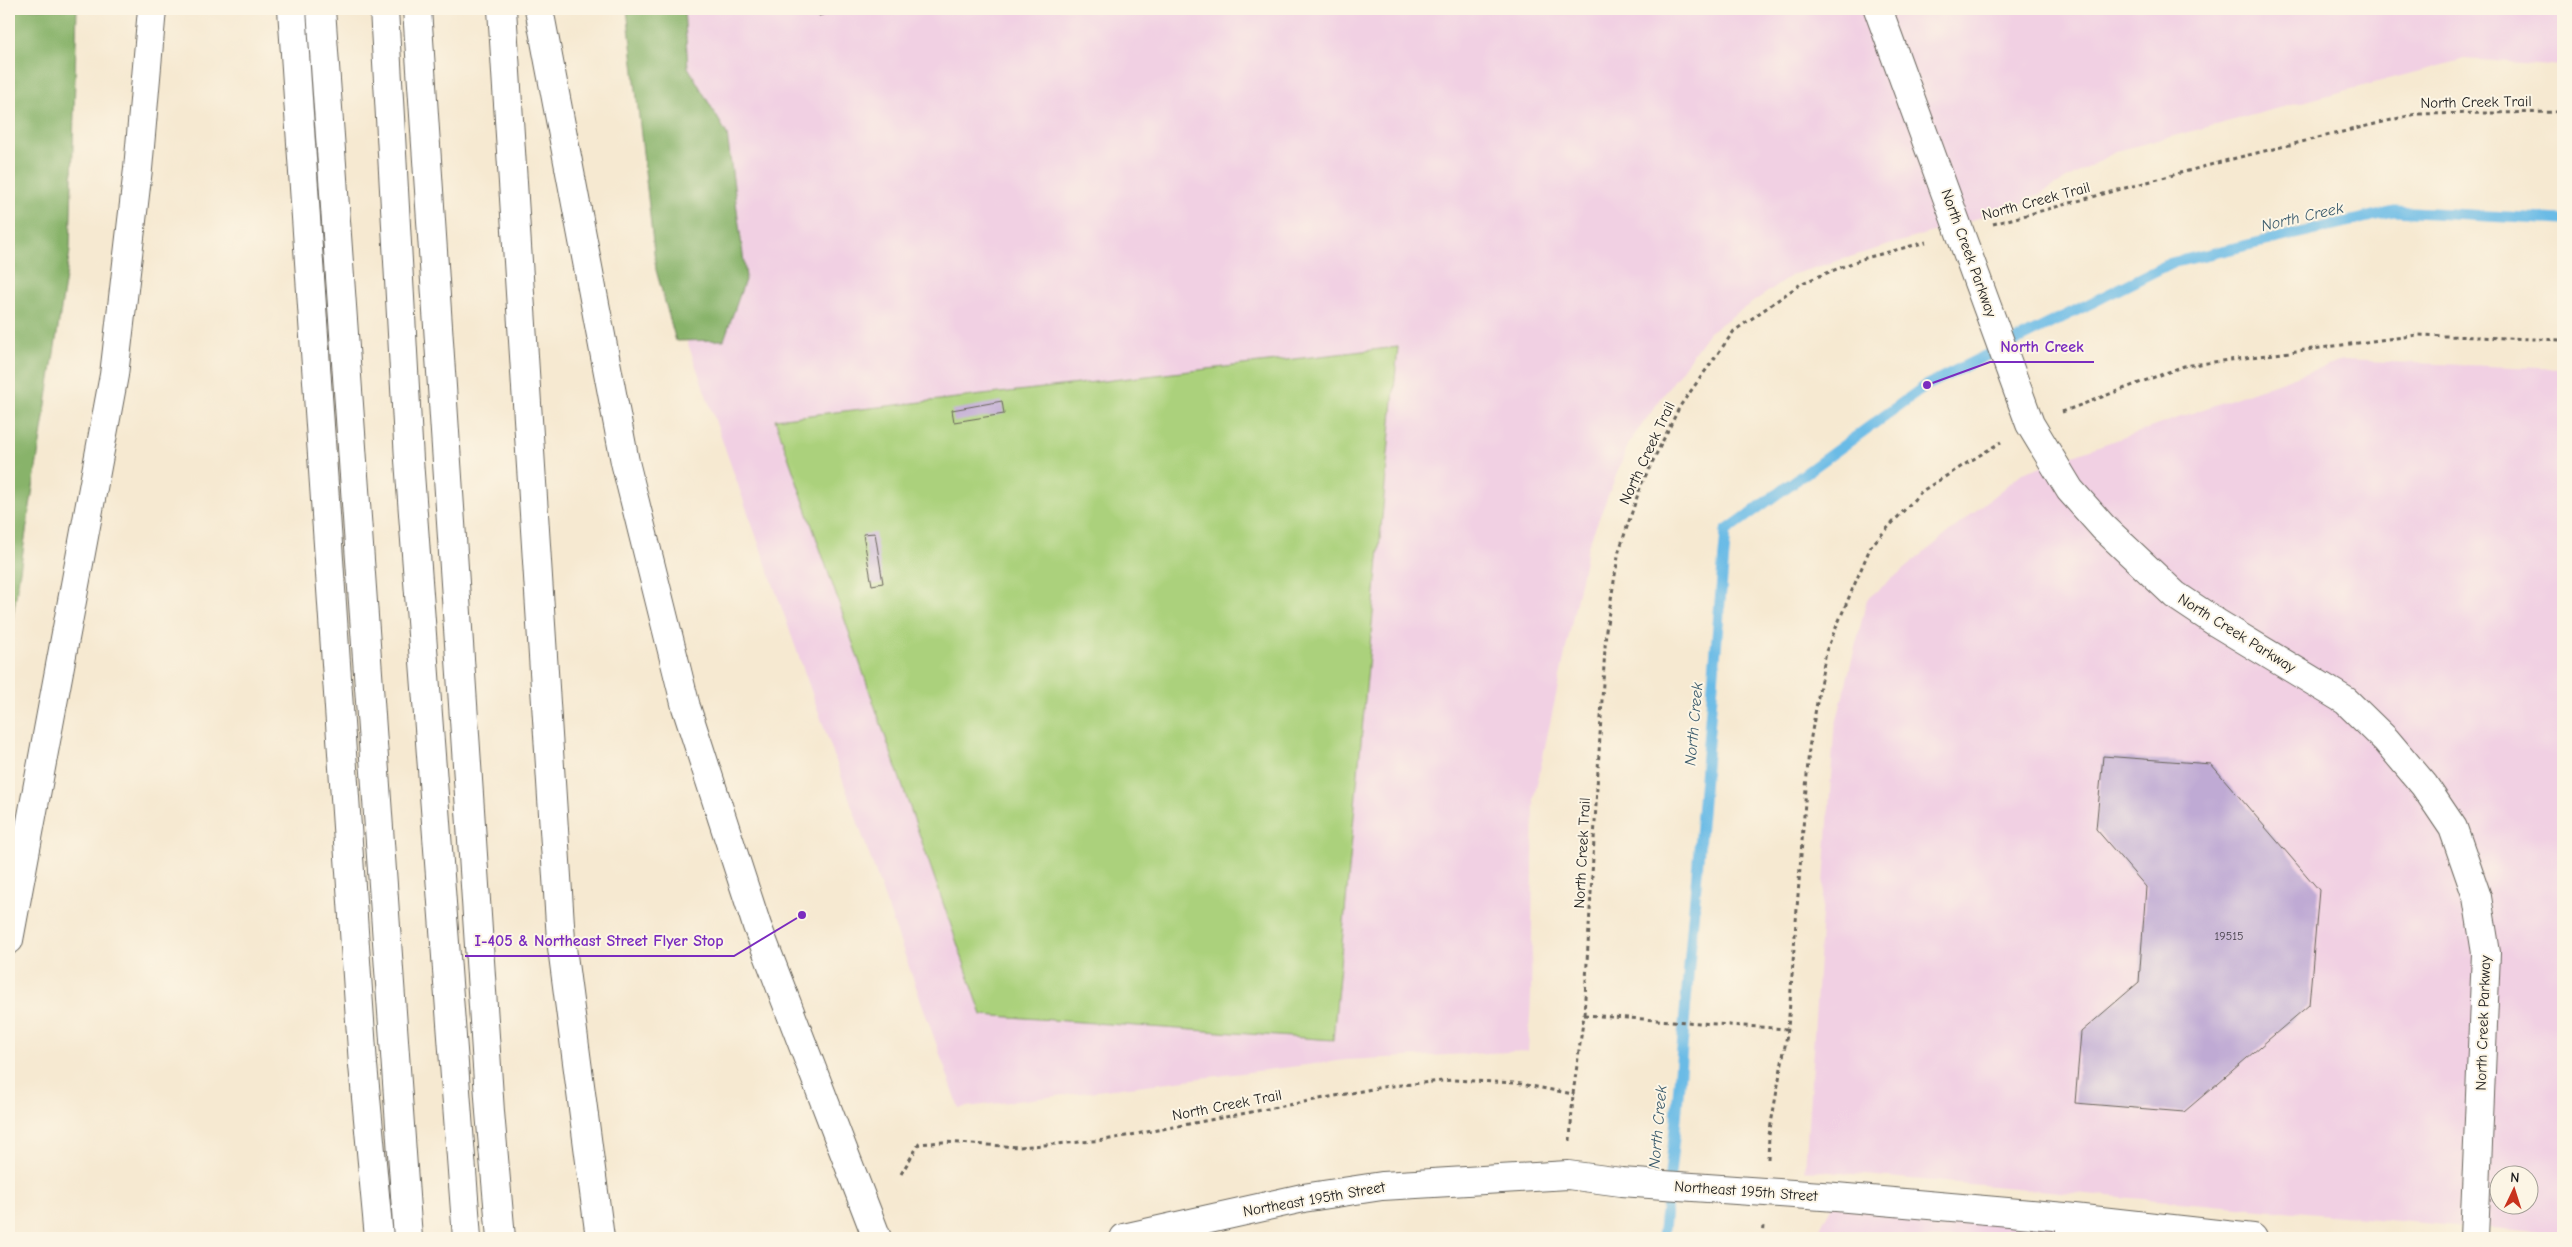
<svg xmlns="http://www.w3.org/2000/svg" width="2572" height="1247" font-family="'Comic Neue',sans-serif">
  <rect width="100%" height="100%" fill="#fcf5e5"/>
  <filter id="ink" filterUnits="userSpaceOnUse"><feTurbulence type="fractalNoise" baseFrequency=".02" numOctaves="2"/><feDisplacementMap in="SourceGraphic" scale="10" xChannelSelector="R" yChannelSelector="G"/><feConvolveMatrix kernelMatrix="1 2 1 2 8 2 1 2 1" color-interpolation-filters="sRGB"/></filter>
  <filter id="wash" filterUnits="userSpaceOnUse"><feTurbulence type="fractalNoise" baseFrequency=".0096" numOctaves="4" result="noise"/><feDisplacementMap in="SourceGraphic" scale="20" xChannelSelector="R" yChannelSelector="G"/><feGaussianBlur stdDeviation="1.12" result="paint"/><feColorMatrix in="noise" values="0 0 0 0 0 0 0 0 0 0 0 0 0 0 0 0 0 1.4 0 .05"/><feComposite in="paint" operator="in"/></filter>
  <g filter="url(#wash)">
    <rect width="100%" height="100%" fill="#f6e9d1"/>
    <g fill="#f1d0e3" fill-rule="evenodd">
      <polygon points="652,9 2563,9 2563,66 2465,59 2117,151 2018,206 1794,274 1709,332 1629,443 1588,546 1534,798 1531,998 1528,1051 1346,1060 959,1108 682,327"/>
      <path d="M2342 360 2563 369V1235L1805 1170 1834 732 1867 599 2022 473ZM2500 1174H2530V1204H2500Z"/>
      <polygon points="1836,1197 2253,1238 1815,1238"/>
    </g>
    <polygon fill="#abd17b" stroke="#64764c" points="1398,347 1333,1040 982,1015 775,419"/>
    <g fill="#88b36b" stroke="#526844">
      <polygon points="9,9 77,9 70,251 9,641"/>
      <polygon points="627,9 684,9 688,67 727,134 746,277 724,340 676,341 656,270"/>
    </g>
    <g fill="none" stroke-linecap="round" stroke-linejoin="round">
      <polyline stroke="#6bbbe6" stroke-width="11" points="1663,1238 1676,1119 1726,531 1927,385 2171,263 2394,211 2563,220"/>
    </g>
    <g id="blocks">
      <g fill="#bfaad4">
        <polygon points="817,9 846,9 819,16"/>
        <polygon points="1002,401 1004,414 954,422 952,410"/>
        <polygon points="875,533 883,583 872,585 863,534"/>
        <polygon points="2103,756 2211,764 2319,890 2309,1005 2184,1112 2075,1103 2081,1032 2139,982 2146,887 2096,829"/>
      </g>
    </g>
  </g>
  <g filter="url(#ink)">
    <use href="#blocks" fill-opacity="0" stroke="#68645b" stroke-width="1"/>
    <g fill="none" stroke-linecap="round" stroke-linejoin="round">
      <g stroke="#68645b" stroke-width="20">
        <polyline id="lane" points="2065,1238 2065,1217"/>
      </g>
      <g stroke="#68645b" stroke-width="30">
        <g id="secondary">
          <polyline points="1878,9 2030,424 2070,490 2103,527 2175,595 2217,623 2346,701 2386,740 2424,785 2453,828 2477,897 2486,953 2474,1238"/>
          <polyline points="1124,1238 1303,1198 1382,1186 1568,1175 1621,1182 1836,1197 2065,1217 2253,1238"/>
        </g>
      </g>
      <g stroke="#68645b" stroke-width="30">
        <g id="highway">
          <polyline points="292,9 363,1065 379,1238"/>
          <polyline points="321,9 408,1238"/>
          <polyline points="384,9 409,460 467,1238"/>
          <polyline points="417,9 490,1112 501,1238"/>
          <polyline points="502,9 561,940 600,1238"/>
          <polyline points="539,9 625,462 686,707 757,926 877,1238"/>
          <polyline points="9,940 114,375 138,169 152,9"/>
        </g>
      </g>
      <g stroke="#68645b" stroke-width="3" stroke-dasharray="4 4" stroke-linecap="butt">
        <polyline points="1993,224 2232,159 2416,114 2563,112"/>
        <polyline points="2062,412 2184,366 2418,335 2563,340"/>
        <polyline points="1584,1015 1788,1029"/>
        <polyline points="1570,1141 1573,1094"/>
        <polyline points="1768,1159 1769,1135 1788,1029 1809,748 1826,651 1871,546 1922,491 2001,442"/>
        <polyline points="901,1174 919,1144 943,1142 1019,1147 1105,1140 1382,1087 1452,1080 1516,1083 1573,1094 1584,1015 1606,630 1619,551 1641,485 1680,406 1734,331 1802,283 1862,259 1926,242"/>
        <polyline points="1763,1238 1764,1226"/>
      </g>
      <use href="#lane" stroke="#fff" stroke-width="18"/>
      <use href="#secondary" stroke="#fff" stroke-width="28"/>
      <use href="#highway" stroke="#fff" stroke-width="28"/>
    </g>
  </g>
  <g text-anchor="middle" stroke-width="4" stroke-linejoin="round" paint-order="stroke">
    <g font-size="12" fill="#45404a">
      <text x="2229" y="940">19515</text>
    </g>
    <g font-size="15" fill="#1c1c1c" stroke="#fcf5e5">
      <text transform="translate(2476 102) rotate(-1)" y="5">North Creek Trail</text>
      <text transform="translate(2036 201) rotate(-15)" y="5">North Creek Trail</text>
      <text transform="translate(1969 253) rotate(70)" y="5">North Creek Parkway</text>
      <text transform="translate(1647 453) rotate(-65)" y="5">North Creek Trail</text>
      <text transform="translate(2237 633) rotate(32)" y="5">North Creek Parkway</text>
      <text transform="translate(1582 853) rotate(-87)" y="5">North Creek Trail</text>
      <text transform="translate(2483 1023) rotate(-88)" y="5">North Creek Parkway</text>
      <text transform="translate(1227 1105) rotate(-11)" y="5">North Creek Trail</text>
      <text transform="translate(1746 1191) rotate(4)" y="5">Northeast 195th Street</text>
      <text transform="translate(1314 1199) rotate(-10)" y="5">Northeast 195th Street</text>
    </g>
    <g font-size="16" font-style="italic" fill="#3c5c6d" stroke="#fcf5e5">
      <text transform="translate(2302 216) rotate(-13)" y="6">North Creek</text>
      <text transform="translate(1693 724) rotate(-85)" y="6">North Creek</text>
      <text transform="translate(1657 1127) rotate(-85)" y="6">North Creek</text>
    </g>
  </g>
  <path fill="none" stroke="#7b2cbf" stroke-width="2" d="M1927 385L1990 362H2094M802 915L734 956H465"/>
  <g fill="#7b2cbf" stroke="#fcf5e5" stroke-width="2">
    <circle cx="1927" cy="385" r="5"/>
    <circle cx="802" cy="915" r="5"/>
  </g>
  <g font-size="16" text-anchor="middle" font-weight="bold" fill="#7b2cbf" stroke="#fcf5e5" stroke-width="4" stroke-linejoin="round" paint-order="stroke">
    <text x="2042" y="352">North Creek</text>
    <text x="599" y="946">I-405 &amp; Northeast Street Flyer Stop</text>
  </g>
  <rect width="2572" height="1247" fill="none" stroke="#fcf5e5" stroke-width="30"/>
  <g transform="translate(2514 1190) rotate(4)"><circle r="24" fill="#fcf5e5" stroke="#a29e95"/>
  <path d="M0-4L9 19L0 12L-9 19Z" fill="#c8321e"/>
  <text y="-8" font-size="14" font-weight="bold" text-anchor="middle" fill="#1c1c1c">N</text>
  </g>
</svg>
